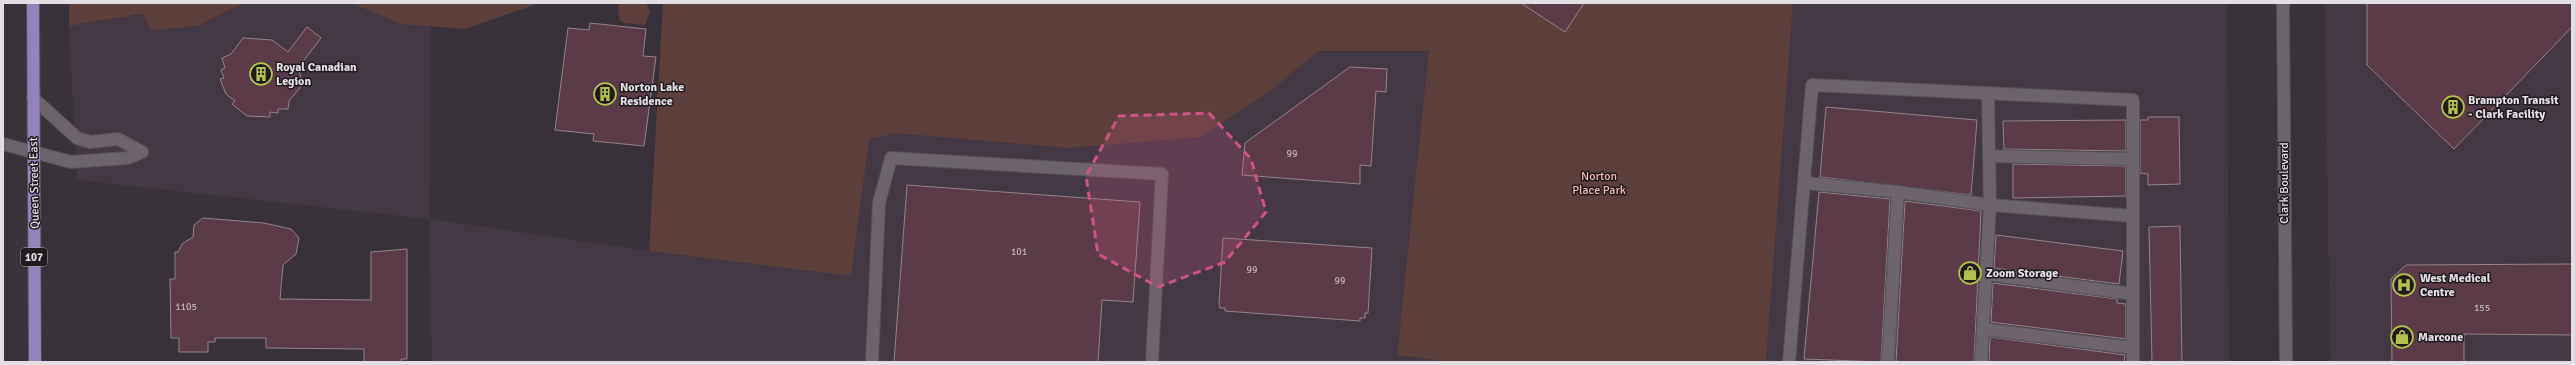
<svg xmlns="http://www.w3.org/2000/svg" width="2575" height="365" font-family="Signika,sans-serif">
  <rect width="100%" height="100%" fill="#3a323a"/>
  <g fill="#453845">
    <polygon points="214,3 431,3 430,219 649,251 850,275 872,114 1278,51 1430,51 1397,355 1452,362 432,362 429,219 77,180 69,26"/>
    <polygon points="1793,3 2227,3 2229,362 1766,362"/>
    <polygon points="2325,3 2572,3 2572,362 2330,362"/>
  </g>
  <g fill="#5d3f3c">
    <polygon points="69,3 243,3 197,26 151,30 142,14 69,26"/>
    <polygon points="352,3 539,3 465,29 401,24"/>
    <polygon points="620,3 646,3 650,12 645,25 625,23 620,20 618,10"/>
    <polygon points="663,3 1793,3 1766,362 1452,362 1397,355 1429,51 1318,51 1269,92 1200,137 1068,148 896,133 869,139 851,276 649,251"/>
  </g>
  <g fill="#5b3b47" stroke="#928489">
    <polygon points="1521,3 1584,3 1565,32"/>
    <polygon points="2367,3 2572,3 2572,27 2454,149 2367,65"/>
    <polygon points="590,23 646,29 643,56 656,57 644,146 593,141 594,134 555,130 568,28 589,30"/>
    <polygon points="307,27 321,38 298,68 303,84 289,101 288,109 278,109 278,113 270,112 270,117 247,116 232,104 235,101 226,94 220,79 224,78 221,70 225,68 222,58 231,54 243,38 272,40 288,52"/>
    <polygon points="1350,67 1387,69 1386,92 1376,91 1371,166 1360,165 1360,184 1242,175 1245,143"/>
    <polygon points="1826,107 1977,120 1971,195 1820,177"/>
    <polygon points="2148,117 2179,117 2180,184 2148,185 2148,174 2140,173 2140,120 2148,120"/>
    <polygon points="2126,120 2126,151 2004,149 2003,121"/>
    <polygon points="2013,164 2126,166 2126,196 2013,198"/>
    <polygon points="907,185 1140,202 1133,302 1102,300 1098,362 894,362"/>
    <polygon points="1819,192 1890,199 1881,362 1804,359"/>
    <polygon points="1905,201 1981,211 1974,362 1896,362"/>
    <polygon points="203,218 264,223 291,229 299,238 296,254 283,265 280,299 371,300 371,252 407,249 407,359 401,359 401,362 364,362 364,349 266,348 266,338 215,338 215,342 208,342 208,352 179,352 179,338 171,338 170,279 175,279 175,252 178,252 182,244 193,237 194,225"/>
    <polygon points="2180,226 2182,362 2152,362 2149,227"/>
    <polygon points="1996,235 2123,251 2119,284 1994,268"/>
    <polygon points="1223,238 1372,248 1368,313 1365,313 1365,318 1360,318 1360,321 1225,311 1225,308 1220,308 1219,304"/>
    <polygon points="2572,264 2572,335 2464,334 2464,362 2392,362 2391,279 2406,265"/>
    <polygon points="1993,283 2117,299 2117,303 2126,304 2126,339 1991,322"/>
    <polygon points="1990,337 2125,355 2124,362 1989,362"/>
  </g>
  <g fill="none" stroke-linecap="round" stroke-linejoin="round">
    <g stroke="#575157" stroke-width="14">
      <g id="minor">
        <polyline points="2283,3 2286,362"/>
        <polyline points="33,98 77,138 90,142 118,139 142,152"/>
        <polyline points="3,144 71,162 128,158 142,152"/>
        <polyline points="1989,156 2133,159"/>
        <polyline points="1805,183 1898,192 1990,205 2133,216"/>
        <polyline points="1986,274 2133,294"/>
        <polyline points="1983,329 2133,348"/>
        <polyline points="872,362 879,203 891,158 1162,174 1152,362"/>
        <polyline points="1789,362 1812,85 2133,100 2133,362"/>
        <polyline points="1888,362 1898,192"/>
        <polyline points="1981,362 1990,205 1988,95"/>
      </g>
    </g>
    <g stroke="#575157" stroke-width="14">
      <polyline id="major" points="33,3 35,362"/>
    </g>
    <use href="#minor" stroke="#6c636c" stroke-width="12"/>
    <use href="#major" stroke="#9482bb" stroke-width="12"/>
  </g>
  <path fill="#cc5384" fill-opacity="0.2" stroke="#cc5384" stroke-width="3" stroke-dasharray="8 5" stroke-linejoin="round" d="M1209 113 1251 159 1266 212 1225 262 1158 287 1098 254 1086 176 1119 116Z"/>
  <defs>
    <g id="building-ring" transform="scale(1.15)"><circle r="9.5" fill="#1f1b1f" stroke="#b5c249" stroke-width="1.5"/><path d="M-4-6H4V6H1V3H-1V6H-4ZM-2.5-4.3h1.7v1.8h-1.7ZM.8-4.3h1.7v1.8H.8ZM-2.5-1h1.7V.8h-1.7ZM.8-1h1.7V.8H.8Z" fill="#b5c249"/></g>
    <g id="shop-ring" transform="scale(1.15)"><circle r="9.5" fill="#1f1b1f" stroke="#b5c249" stroke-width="1.5"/><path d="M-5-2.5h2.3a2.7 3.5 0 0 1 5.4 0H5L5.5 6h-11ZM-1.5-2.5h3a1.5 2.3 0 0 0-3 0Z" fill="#b5c249"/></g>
    <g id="hospital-ring" transform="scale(1.15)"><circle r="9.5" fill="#1f1b1f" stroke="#b5c249" stroke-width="1.5"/><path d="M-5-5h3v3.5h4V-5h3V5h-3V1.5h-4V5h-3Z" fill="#b5c249"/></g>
  </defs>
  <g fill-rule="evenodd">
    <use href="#building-ring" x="261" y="74"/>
    <use href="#building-ring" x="605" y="94"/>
    <use href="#building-ring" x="2453" y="107"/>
    <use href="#shop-ring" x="1970" y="273"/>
    <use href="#hospital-ring" x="2404" y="285"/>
    <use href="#shop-ring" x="2402" y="337"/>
  </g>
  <g text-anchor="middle" stroke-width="3" stroke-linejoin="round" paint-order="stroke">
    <g font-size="10" fill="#c1b5bc">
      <text x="1292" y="157">99</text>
      <text x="1019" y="255">101</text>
      <text x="1252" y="273">99</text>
      <text x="1340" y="284">99</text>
      <text x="186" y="310">1105</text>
      <text x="2482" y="311">155</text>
    </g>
    <rect fill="#1f1b1f" stroke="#a8a4a8" stroke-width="1" x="21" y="248" width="26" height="18" rx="3"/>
    <g font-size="11" font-weight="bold" fill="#e3dee3">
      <text x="34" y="261">107</text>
    </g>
    <g font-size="12" font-weight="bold" fill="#e3dee3" stroke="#1f1b1f" text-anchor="start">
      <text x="276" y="71">Royal Canadian<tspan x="276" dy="14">Legion</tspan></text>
      <text x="620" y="91">Norton Lake<tspan x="620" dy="14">Residence</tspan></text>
      <text x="2468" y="104">Brampton Transit<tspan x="2468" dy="14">- Clark Facility</tspan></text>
      <text x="1986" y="277">Zoom Storage</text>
      <text x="2420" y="282">West Medical<tspan x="2420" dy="14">Centre</tspan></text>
      <text x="2418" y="341">Marcone</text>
    </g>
    <g font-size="12" fill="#fbb8b1" stroke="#1f1b1f">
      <text x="1599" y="180">Norton<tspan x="1599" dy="14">Place Park</tspan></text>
    </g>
    <g font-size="12" fill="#e3dee3" stroke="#1f1b1f">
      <text transform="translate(34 183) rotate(-91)" y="4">Queen Street East</text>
      <text transform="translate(2284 183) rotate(-90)" y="4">Clark Boulevard</text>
    </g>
  </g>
  <rect width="2575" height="365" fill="none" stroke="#e3dee3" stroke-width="8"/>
</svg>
